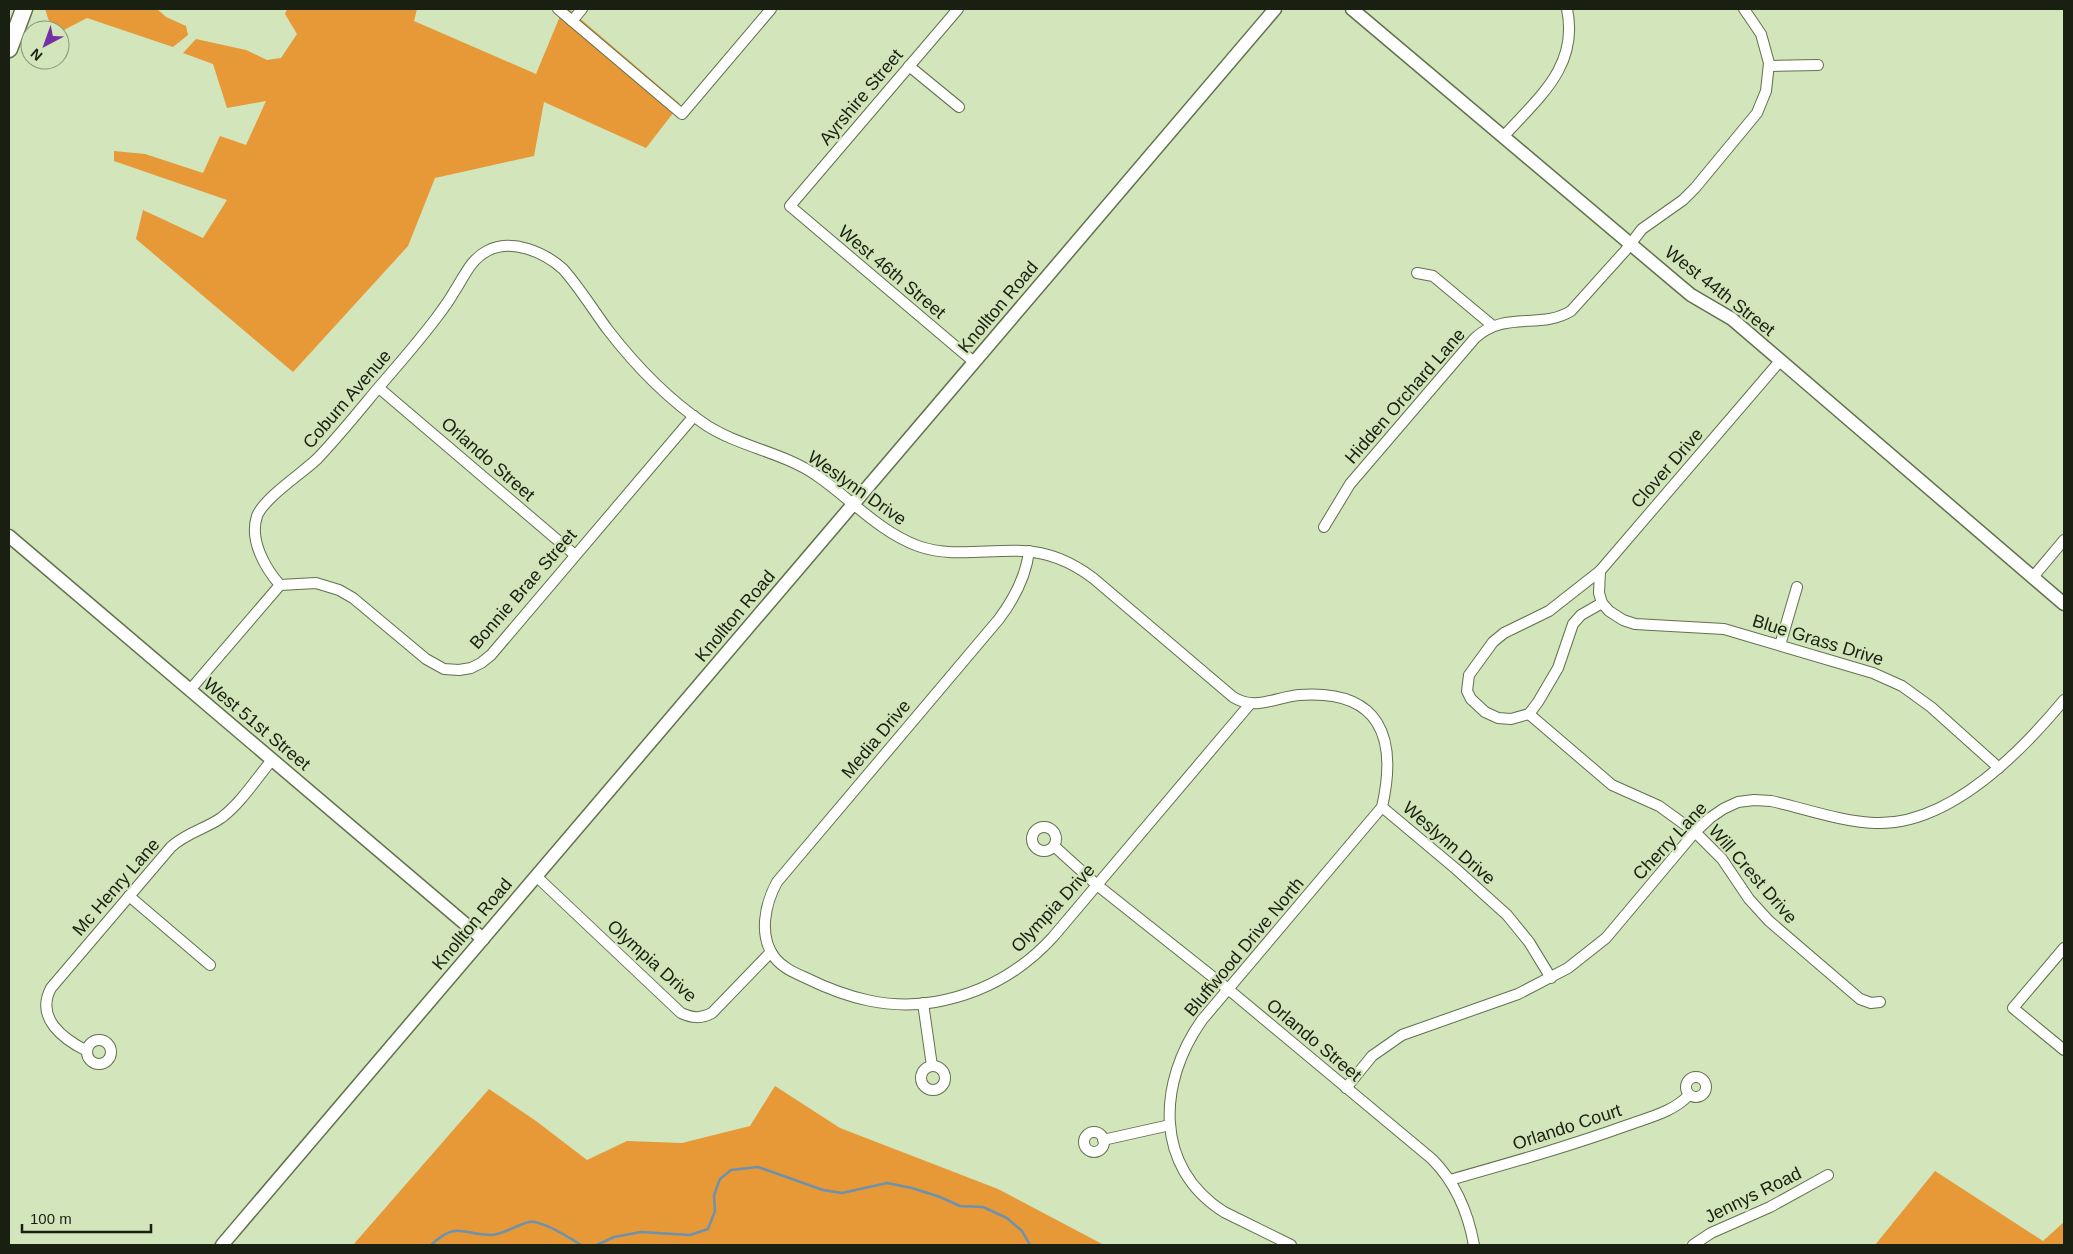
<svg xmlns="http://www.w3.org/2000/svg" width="2073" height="1254" font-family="Helvetica,sans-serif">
  <rect width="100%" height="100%" fill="#d2e5bb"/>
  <g fill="#e79837">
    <polygon points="45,9 157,9 166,17 186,26 188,35 173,47 87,18 60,32 60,30 52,30"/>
    <polygon points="287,9 417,9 414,21 536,74 563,9 569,9 680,104 646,148 544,102 534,156 435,178 408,246 293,372 136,239 143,210 203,238 227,200 114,161 114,151 145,154 203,173 220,136 246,145 266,101 227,108 213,64 183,53 196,39 246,50 267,60 281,58 297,34 285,14"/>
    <polygon points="775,1086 840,1128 998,1189 1104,1245 353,1245 489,1089 536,1121 587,1160 627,1141 682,1143 750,1126"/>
    <polygon points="1935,1171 2043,1241 2064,1222 2064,1245 1875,1245"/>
  </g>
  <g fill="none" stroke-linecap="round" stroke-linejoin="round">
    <g stroke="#6d92ae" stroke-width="2.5">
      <path d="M431 1245C458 1220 462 1235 492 1235 505 1234 516 1225 529 1222 542 1220 570 1238 581 1245"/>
      <polyline points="597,1245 614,1237 641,1232 690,1235 708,1229 715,1211 714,1195 720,1179 731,1170 758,1167 823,1190 842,1193 887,1183 912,1188 940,1197 960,1206 983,1207 1007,1218 1022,1231 1030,1245"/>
    </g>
    <g stroke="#61714c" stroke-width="12">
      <g id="minor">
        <polyline points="558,9 682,114 771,9"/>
        <polyline points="958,9 790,206 974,362"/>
        <polyline points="572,21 582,9"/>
        <polyline points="909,66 959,107"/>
        <polyline points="1769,66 1818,65"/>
        <path d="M1504 136C1539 97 1579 66 1567 9"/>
        <polyline points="1417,273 1433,276 1493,326"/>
        <polyline points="1780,361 1600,571 1599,593 1602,603 1609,611 1623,620 1635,624 1724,629 1873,673 1902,686 1931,707 1999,768"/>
        <polyline points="379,388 575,555"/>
        <path d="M1324 527 1350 484 1475 338C1506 310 1540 330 1571 311L1625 251 1642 229 1683 200 1695 188 1757 113 1766 91 1769 63 1761 34 1744 9"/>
        <path d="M1029 551C1026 576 1014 599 999 619L777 882C765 904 758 936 775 958 783 968 795 973 806 978 847 998 889 1010 935 1002 981 994 1021 972 1053 937L1250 704"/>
        <polyline points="1600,571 1549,611 1504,633 1493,642 1469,675 1467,691 1471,699 1485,712 1498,718 1511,719 1529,714 1538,702 1558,668 1573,624 1581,615 1602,603"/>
        <polyline points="2033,577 2064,540"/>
        <path d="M280 585C265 568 249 540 257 516 264 498 301 474 317 459 339 436 359 411 379 387 399 364 419 341 437 317 443 309 449 301 454 292 464 277 470 260 487 251 512 238 544 252 563 269 580 288 593 310 608 330 635 365 669 400 706 425 740 447 782 452 816 475 850 498 878 531 918 546 952 558 988 549 1023 551 1048 552 1073 563 1093 578L1233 697C1255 711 1276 697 1299 695 1380 689 1398 737 1382 807L1456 869 1507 915 1529 942 1551 978"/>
        <polyline points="1780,645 1797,587"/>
        <polyline points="190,690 280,585 316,583 339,590 353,598 426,659 444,669 459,670 471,668 481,663 491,655 694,416"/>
        <polyline points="1529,714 1612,785 1659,806 1695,832 1722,859 1749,899 1769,921 1860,999 1871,1003 1880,1002"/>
        <circle cx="1044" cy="839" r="12"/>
        <path d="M1054 846 1097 885 1228 989 1432 1159C1456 1183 1468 1212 1474 1245"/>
        <path d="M536 876 681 1013C692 1018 701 1019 712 1013L771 952"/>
        <polyline points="129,896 210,965"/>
        <polyline points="2064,948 2013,1008 2064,1050"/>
        <polyline points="923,1003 932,1066"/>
        <circle cx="99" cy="1052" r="12"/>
        <path d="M87 1051C63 1039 35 1018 51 988L171 847C186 833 205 829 221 818 241 803 256 779 272 760"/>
        <circle cx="933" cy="1078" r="12"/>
        <circle cx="1696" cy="1087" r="10"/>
        <path d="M1346 1088 1372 1056 1402 1035 1518 994 1568 968 1606 938 1695 832 1710 818 1723 809 1738 802 1754 800 1771 801C1803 808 1842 822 1875 823 1949 826 2020 753 2064 700"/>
        <circle cx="1094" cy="1142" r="10"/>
        <polyline points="1103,1140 1170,1125"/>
        <path d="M1450 1180C1510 1163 1570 1146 1628 1125 1650 1117 1673 1112 1689 1095"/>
        <path d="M1291 1245 1224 1212C1153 1167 1158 1082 1202 1020L1382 807"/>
        <polyline points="1693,1245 1711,1233 1770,1207 1828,1175"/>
      </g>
    </g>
    <g stroke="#61714c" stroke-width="15">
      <g id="tertiary">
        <polyline points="1352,9 1679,285 1691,295 1732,319 2064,604"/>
        <polyline points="9,536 483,939"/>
        <polyline points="222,1245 1275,9"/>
      </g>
    </g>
    <g stroke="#61714c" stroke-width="19">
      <polyline id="primary" points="9,49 24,9"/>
    </g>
    <use href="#minor" stroke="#fff" stroke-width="10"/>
    <use href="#tertiary" stroke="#fff" stroke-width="12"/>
    <use href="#primary" stroke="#fff" stroke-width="16"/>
  </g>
  <g text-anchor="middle" stroke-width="4.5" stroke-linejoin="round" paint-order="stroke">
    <g font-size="18" fill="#1a2011" stroke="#d2e5bb">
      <text transform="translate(861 97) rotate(-50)" y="6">Ayrshire Street</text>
      <text transform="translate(892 272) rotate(40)" y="6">West 46th Street</text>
      <text transform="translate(1720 291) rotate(38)" y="6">West 44th Street</text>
      <text transform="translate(998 307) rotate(-50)" y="6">Knollton Road</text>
      <text transform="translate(1405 396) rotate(-49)" y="6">Hidden Orchard Lane</text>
      <text transform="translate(347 399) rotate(-49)" y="6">Coburn Avenue</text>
      <text transform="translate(488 459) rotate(41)" y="6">Orlando Street</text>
      <text transform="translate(1667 468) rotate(-49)" y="6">Clover Drive</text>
      <text transform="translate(857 488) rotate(35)" y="6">Weslynn Drive</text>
      <text transform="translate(523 589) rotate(-49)" y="6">Bonnie Brae Street</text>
      <text transform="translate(735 616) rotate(-50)" y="6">Knollton Road</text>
      <text transform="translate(1818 640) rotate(17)" y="6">Blue Grass Drive</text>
      <text transform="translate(257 724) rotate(40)" y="6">West 51st Street</text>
      <text transform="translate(876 739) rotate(-50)" y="6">Media Drive</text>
      <text transform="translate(1670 841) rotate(-47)" y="6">Cherry Lane</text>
      <text transform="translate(1449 843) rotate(41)" y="6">Weslynn Drive</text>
      <text transform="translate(1753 874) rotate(49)" y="6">Will Crest Drive</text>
      <text transform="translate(116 887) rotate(-49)" y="6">Mc Henry Lane</text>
      <text transform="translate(1053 908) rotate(-47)" y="6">Olympia Drive</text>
      <text transform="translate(472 924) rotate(-50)" y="6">Knollton Road</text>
      <text transform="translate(1244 947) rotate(-50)" y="6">Bluffwood Drive North</text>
      <text transform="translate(652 961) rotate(42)" y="6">Olympia Drive</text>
      <text transform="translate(1314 1040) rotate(40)" y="6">Orlando Street</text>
      <text transform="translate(1567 1127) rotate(-18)" y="6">Orlando Court</text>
      <text transform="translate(1753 1195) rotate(-26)" y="6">Jennys Road</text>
    </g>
  </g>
  <rect width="2073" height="1254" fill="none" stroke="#1a2011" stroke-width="20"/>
  <g transform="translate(45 45) rotate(221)"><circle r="24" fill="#d2e5bb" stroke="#889677"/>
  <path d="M0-4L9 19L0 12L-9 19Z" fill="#7431a5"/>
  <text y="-8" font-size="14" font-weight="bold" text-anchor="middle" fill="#1a2011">N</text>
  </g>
  <path d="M22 1224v8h129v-8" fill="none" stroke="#1a2011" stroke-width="2.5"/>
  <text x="30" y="1224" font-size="15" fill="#1a2011" stroke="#d2e5bb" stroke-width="4" paint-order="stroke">100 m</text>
</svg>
